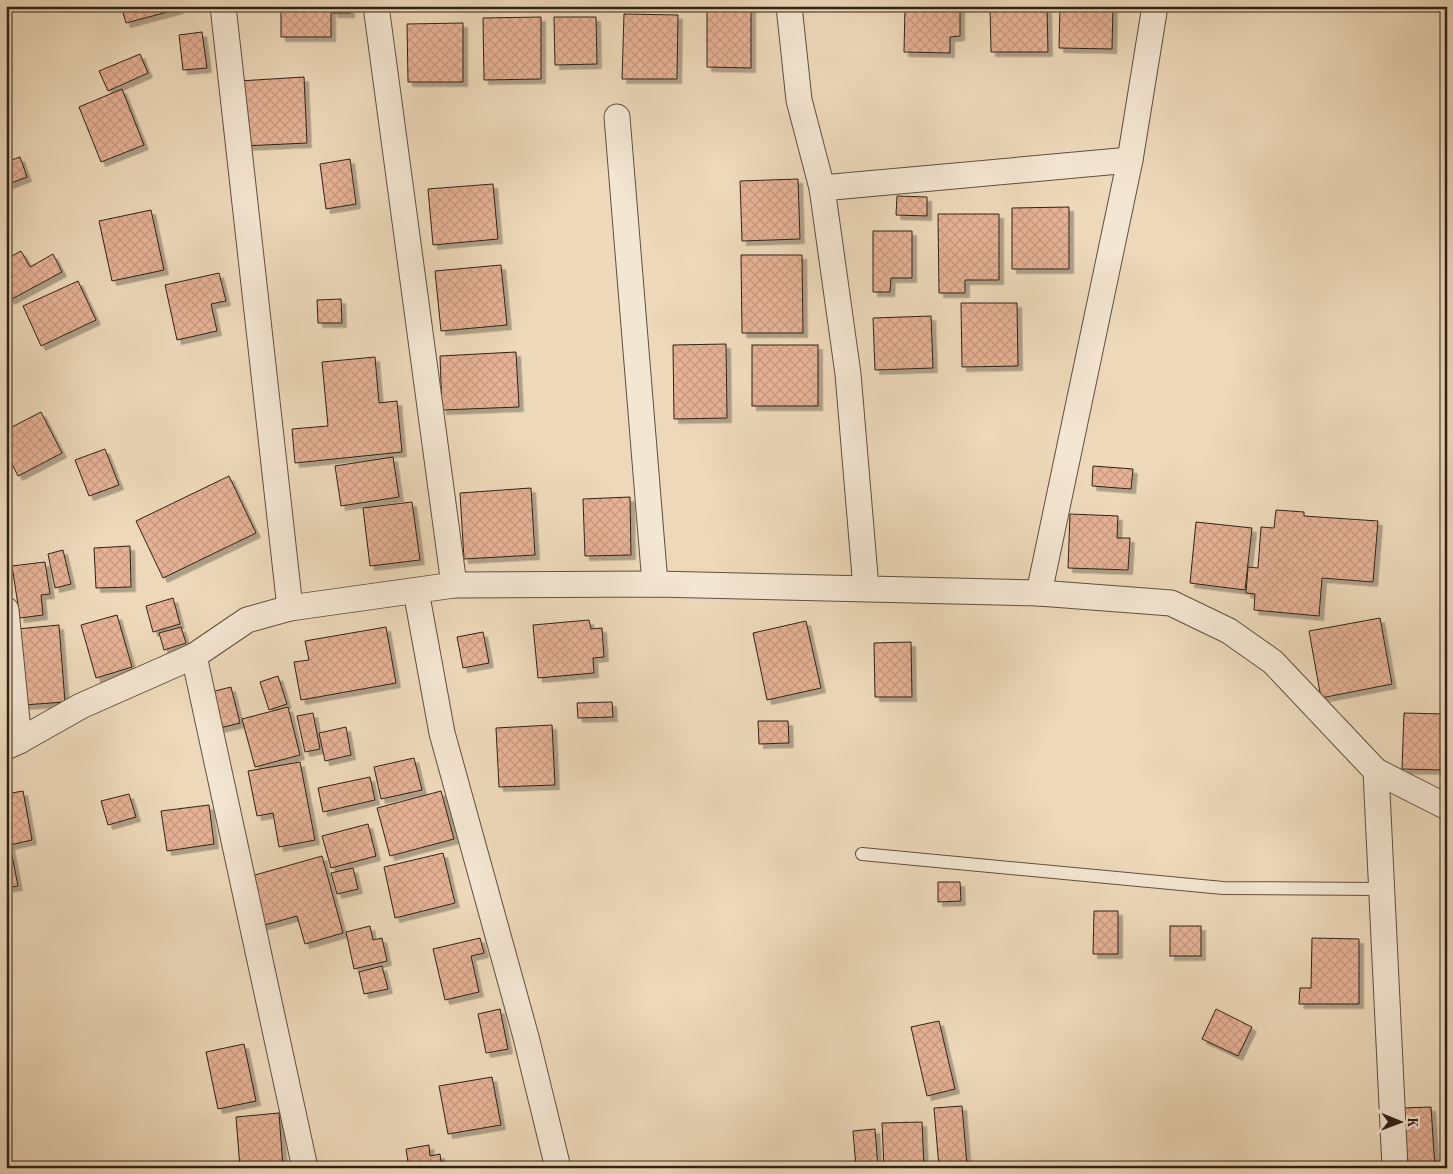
<svg xmlns="http://www.w3.org/2000/svg" width="1453" height="1174" font-family="'Old Standard TT',serif">
  <defs>
    <pattern id="building-cross-hatch" width="8" height="8" patternUnits="userSpaceOnUse" patternTransform="scale(1.25)"><rect width="8" height="8" fill="#e7b296"/><path d="M0 0l8 8M0 8l8-8" fill="none" stroke="#c69980"/></pattern>
    <filter id="shadow"><feDropShadow dx="4.5" dy="4.5" stdDeviation="0" flood-color="#0004"/></filter>
  </defs>
  <rect width="100%" height="100%" fill="#edd9ba"/>
  <filter id="stains"><feTurbulence type="fractalNoise" baseFrequency=".004" numOctaves="4"/><feColorMatrix values="0 0 0 0 .2 0 0 0 0 .09 0 0 0 0 .02 0 0 0 .5 -.17"/></filter>
  <radialGradient id="worn" r=".72"><stop offset=".6" stop-color="#630" stop-opacity="0"/><stop offset="1" stop-color="#630" stop-opacity=".3"/></radialGradient>
  <g fill="url(#building-cross-hatch)" stroke="#302215" filter="url(#shadow)">
    <polygon points="121,6 178,6 179,9 126,23"/>
    <rect x="281" y="6" width="50" height="31"/>
    <rect x="333" y="6" width="17" height="7"/>
    <polygon points="707,6 751,6 751,68 707,67"/>
    <polygon points="905,6 960,6 960,36 950,37 950,53 904,52"/>
    <polygon points="990,6 1047,6 1048,52 991,52"/>
    <polygon points="1060,6 1113,6 1112,49 1059,48"/>
    <polygon points="624,14 678,15 677,79 622,79"/>
    <polygon points="541,17 541,79 484,80 483,18"/>
    <polygon points="554,17 596,17 597,64 555,65"/>
    <polygon points="463,23 463,82 408,82 407,24"/>
    <polygon points="202,32 207,68 183,70 179,35"/>
    <polygon points="140,54 148,73 108,91 99,71"/>
    <polygon points="304,77 307,143 243,146 239,81"/>
    <polygon points="122,89 144,145 101,162 79,107"/>
    <polygon points="20,157 27,177 6,185 6,162"/>
    <polygon points="350,159 356,204 326,209 320,164"/>
    <polygon points="798,179 800,239 742,241 740,181"/>
    <polygon points="493,184 498,239 433,245 428,189"/>
    <polygon points="897,196 927,197 927,216 896,215"/>
    <polygon points="1069,207 1069,269 1012,269 1012,208"/>
    <polygon points="151,210 164,270 112,281 99,221"/>
    <polygon points="938,214 999,214 999,280 965,280 965,293 939,293"/>
    <polygon points="873,231 912,231 912,278 891,278 890,292 873,292"/>
    <polygon points="21,251 30,267 53,254 62,272 10,300 6,294 6,259"/>
    <polygon points="741,255 802,255 803,333 742,333"/>
    <polygon points="501,265 507,325 441,331 435,271"/>
    <polygon points="219,273 226,301 211,304 217,331 177,340 165,285"/>
    <polygon points="78,281 96,320 41,346 23,306"/>
    <polygon points="341,299 342,323 318,323 317,300"/>
    <polygon points="961,303 1017,303 1018,366 962,367"/>
    <polygon points="931,316 933,368 875,370 873,318"/>
    <polygon points="726,344 727,418 674,419 673,345"/>
    <rect x="752" y="345" width="66" height="61"/>
    <polygon points="516,352 519,407 442,410 440,356"/>
    <polygon points="375,357 379,403 397,401 402,452 295,463 292,429 328,426 322,362"/>
    <polygon points="41,412 62,453 18,476 6,452 6,430"/>
    <polygon points="105,449 119,485 89,496 75,460"/>
    <polygon points="393,457 399,497 341,506 335,466"/>
    <polygon points="1093,466 1133,469 1131,489 1092,486"/>
    <polygon points="229,476 256,533 163,578 136,521"/>
    <polygon points="531,488 535,555 464,559 460,493"/>
    <polygon points="630,497 631,555 585,556 583,499"/>
    <polygon points="412,502 420,560 370,566 363,508"/>
    <polygon points="1276,510 1304,512 1304,516 1378,521 1373,582 1322,578 1319,616 1254,610 1255,594 1246,593 1248,567 1258,568 1261,527 1274,528"/>
    <polygon points="1070,514 1118,516 1117,538 1130,538 1128,570 1068,568"/>
    <polygon points="1196,522 1252,528 1245,590 1190,583"/>
    <polygon points="130,546 131,587 96,588 94,548"/>
    <polygon points="63,550 71,584 55,588 48,554"/>
    <polygon points="45,562 50,594 41,595 43,615 20,618 12,566"/>
    <polygon points="173,598 180,624 153,632 146,606"/>
    <polygon points="117,615 132,667 96,678 81,625"/>
    <polygon points="1380,618 1392,684 1321,698 1309,631"/>
    <polygon points="589,620 591,629 602,628 604,657 593,658 594,673 538,678 533,625"/>
    <polygon points="806,621 821,688 767,700 753,633"/>
    <polygon points="59,625 65,702 23,705 17,629"/>
    <polygon points="181,627 186,643 164,650 159,633"/>
    <polygon points="386,627 396,683 301,700 294,662 309,660 305,641"/>
    <polygon points="483,632 489,663 463,668 457,637"/>
    <polygon points="911,642 912,697 875,697 874,643"/>
    <polygon points="278,676 287,704 269,710 260,682"/>
    <polygon points="231,687 240,723 220,728 211,692"/>
    <polygon points="612,702 613,717 578,718 577,703"/>
    <polygon points="288,707 300,755 255,767 242,719"/>
    <polygon points="313,713 320,749 305,752 297,716"/>
    <polygon points="1404,713 1443,714 1442,770 1402,769"/>
    <polygon points="758,721 788,721 789,743 759,744"/>
    <polygon points="552,725 555,785 499,787 496,728"/>
    <polygon points="346,727 351,755 325,761 319,733"/>
    <polygon points="414,758 422,790 381,799 374,767"/>
    <polygon points="300,762 315,840 279,847 273,813 257,816 248,771"/>
    <polygon points="370,777 375,800 323,812 318,788"/>
    <polygon points="23,791 32,840 10,845 18,886 6,888 6,794"/>
    <polygon points="441,791 454,839 390,856 377,808"/>
    <polygon points="129,794 136,817 108,825 101,801"/>
    <polygon points="209,805 214,844 167,851 161,811"/>
    <polygon points="368,824 376,856 331,868 322,836"/>
    <polygon points="443,853 455,903 395,918 384,867"/>
    <polygon points="322,856 343,933 305,944 297,916 261,926 248,877"/>
    <polygon points="353,868 358,889 337,894 331,873"/>
    <polygon points="938,882 960,882 961,901 938,902"/>
    <polygon points="1094,911 1118,911 1118,954 1093,954"/>
    <polygon points="370,926 373,940 382,938 387,961 354,969 346,932"/>
    <rect x="1170" y="926" width="31" height="30"/>
    <polygon points="480,938 484,953 471,956 479,992 445,1000 433,949"/>
    <polygon points="1312,938 1359,939 1359,1004 1299,1004 1300,988 1311,988"/>
    <polygon points="382,966 388,989 364,994 359,972"/>
    <polygon points="500,1009 508,1049 486,1053 478,1014"/>
    <polygon points="1216,1009 1252,1027 1238,1056 1202,1039"/>
    <polygon points="939,1021 955,1089 927,1096 911,1027"/>
    <polygon points="244,1044 256,1101 218,1109 206,1052"/>
    <polygon points="492,1077 501,1125 448,1134 439,1086"/>
    <polygon points="962,1106 967,1165 939,1167 934,1108"/>
    <polygon points="1431,1107 1435,1168 1405,1168 1401,1108"/>
    <polygon points="279,1113 283,1168 240,1168 236,1117"/>
    <polygon points="922,1122 924,1168 884,1168 882,1123"/>
    <polygon points="875,1129 878,1168 856,1168 853,1131"/>
    <polygon points="429,1145 430,1156 440,1154 442,1168 409,1168 406,1149"/>
  </g>
  <g fill="none" stroke-linecap="round" stroke-linejoin="round">
    <g stroke="#5f503e" stroke-width="14">
      <polyline id="service" points="862,854 1223,888 1382,889"/>
    </g>
    <g stroke="#5f503e" stroke-width="27">
      <g id="minor">
        <polyline points="223,6 290,608"/>
        <polyline points="376,6 454,585"/>
        <polyline points="789,6 799,100 822,188 848,374 866,588"/>
        <polyline points="617,117 655,584"/>
        <polyline points="822,188 1130,160"/>
        <polyline points="416,591 442,733 526,1037 558,1168"/>
        <polyline points="1039,593 1130,160 1155,6"/>
        <polyline points="6,610 19,741"/>
        <polyline points="194,656 305,1168"/>
        <polyline points="6,747 19,741 81,706 194,656 247,620 290,608 454,585 655,584 1039,593 1171,603 1229,631 1273,662 1376,771 1447,807"/>
        <polyline points="1376,771 1395,1168"/>
      </g>
    </g>
    <use href="#service" stroke="#f3e6d2" stroke-width="12"/>
    <use href="#minor" stroke="#f3e6d2" stroke-width="25"/>
  </g>
  <rect width="1453" height="1174" fill="none" stroke="#edd9ba" stroke-width="25"/>
  <rect x="8" y="8" width="1438" height="1159" fill="none" stroke="#302215" stroke-width="2.5"/>
  <rect x="12" y="12" width="1428" height="1149" fill="none" stroke="#302215"/>
  <g transform="translate(1400 1122) rotate(91)" stroke="#f3e6d2" stroke-width="4" paint-order="stroke">
  <path d="M0-4L9 19L0 12L-9 19Z" fill="#302215"/>
  <text y="-8" font-size="14" font-weight="bold" text-anchor="middle" fill="#302215">K</text>
  </g>
  <rect width="100%" height="100%" filter="url(#stains)"/>
  <rect width="100%" height="100%" fill="url(#worn)"/>
</svg>
